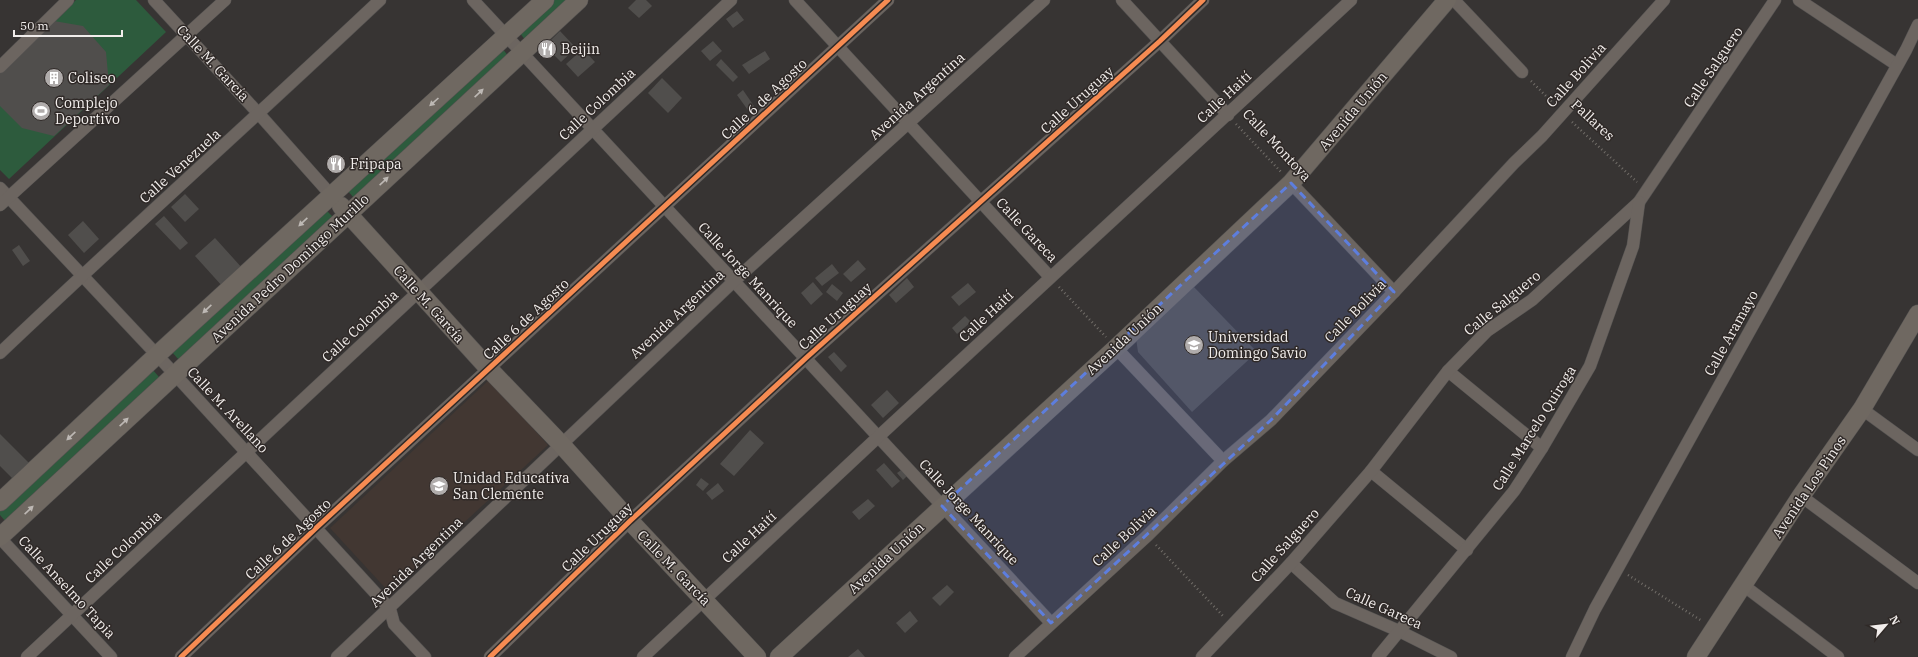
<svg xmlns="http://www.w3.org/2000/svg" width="1918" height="657" font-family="'IBM Plex Serif',serif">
  <rect width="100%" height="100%" fill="#373433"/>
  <polygon fill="#423732" points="489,380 548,445 389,592 330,528"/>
  <g fill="#2d5b3d">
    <polygon points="76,0 136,0 166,32 9,179 0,170 0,71"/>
    <polygon points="553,0 570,0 526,41 519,32"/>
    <polygon points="502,48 509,57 354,198 347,190"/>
    <polygon points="326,210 334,218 179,360 171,351"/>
    <polygon points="152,369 159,377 6,522 0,515 0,511"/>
  </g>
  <g fill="#504e4c">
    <polygon points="636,0 646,0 652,6 639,18 628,8"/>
    <polygon points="737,11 744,20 733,28 726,19"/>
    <polygon points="54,21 83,26 106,52 109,85 54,136 22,128 0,106 0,71"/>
    <polygon points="560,31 576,48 561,62 545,46"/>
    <polygon points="713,41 722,51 710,61 701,51"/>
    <polygon points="583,49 595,62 578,77 566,64"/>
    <polygon points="765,51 770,59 749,74 742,65"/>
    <polygon points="721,59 738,77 733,82 716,65"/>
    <polygon points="662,78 682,98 668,113 648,93"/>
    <polygon points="743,90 756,109 750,113 737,95"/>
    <polygon points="185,194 199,209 185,222 171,207"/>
    <polygon points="164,216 188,243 180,250 155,224"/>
    <polygon points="83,221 99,239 84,253 68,235"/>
    <polygon points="215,238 243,269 223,287 195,256"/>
    <polygon points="19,245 30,261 23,266 12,250"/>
    <polygon points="858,260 866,269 851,282 843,274"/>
    <polygon points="832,264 839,273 822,286 815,278"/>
    <polygon points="907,278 914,287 896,303 889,295"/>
    <polygon points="813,282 823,294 811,305 801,293"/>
    <polygon points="968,283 976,292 959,306 951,297"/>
    <polygon points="832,284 843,293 837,301 826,292"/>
    <polygon points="1192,285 1257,352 1192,412 1138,352 1136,338"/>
    <polygon points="965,316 971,322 957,334 952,328"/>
    <polygon points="834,352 847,366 841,372 828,357"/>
    <polygon points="887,390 899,403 883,418 871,405"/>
    <polygon points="750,430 764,443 734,476 720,464"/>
    <polygon points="0,434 31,465 15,481 0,466"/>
    <polygon points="884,463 900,481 892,488 876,470"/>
    <polygon points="904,468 909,474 903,480 897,473"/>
    <polygon points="701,478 709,484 703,491 696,485"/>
    <polygon points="718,483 724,491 712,500 706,493"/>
    <polygon points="868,499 875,506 859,520 852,512"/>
    <polygon points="947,585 954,592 940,606 932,598"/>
    <polygon points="910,611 918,621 905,633 896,623"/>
    <polygon points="858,649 865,657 848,657"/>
  </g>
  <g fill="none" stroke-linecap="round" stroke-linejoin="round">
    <g stroke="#545251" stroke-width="13">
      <g id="street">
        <polyline points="154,0 259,114 331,195"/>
        <polyline points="473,0 1051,623"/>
        <polyline points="795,0 1050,277"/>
        <polyline points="1122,0 1228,115"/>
        <polyline points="1454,0 1522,72"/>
        <polyline points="1799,0 1897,65"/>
        <polyline points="0,67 68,0"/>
        <polyline points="1291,183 1394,292"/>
        <polyline points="0,188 157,355 390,609 394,624 425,657"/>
        <polyline points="0,205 225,0"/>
        <polyline points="1116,348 1223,461"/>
        <path d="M0 353C125 234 254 119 380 0"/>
        <polyline points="1448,371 1542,448"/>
        <polyline points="1862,409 1918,450"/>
        <polyline points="1371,471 1467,550"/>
        <polyline points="1801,496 1918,583"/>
        <polyline points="0,538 111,657"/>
        <polyline points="1291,563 1335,603 1399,631 1451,657"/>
        <polyline points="1743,585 1838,657"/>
        <polyline points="27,657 731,0"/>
        <polyline points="181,657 315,529 888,0"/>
        <polyline points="337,657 733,282 1044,0"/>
        <polyline points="490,657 630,521 806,358 1160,41 1203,0"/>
        <polyline points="643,657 878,437 1351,0"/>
        <polyline points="1015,657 1147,536 1223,461 1271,420 1394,292 1514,163 1542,136 1664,0"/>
        <polyline points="1202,657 1291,563 1371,471 1448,371 1487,331 1532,300 1639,202 1775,0"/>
        <polyline points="1378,657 1514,491 1542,448 1590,366 1633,246 1639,202"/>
        <polyline points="1572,657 1595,609 1906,50 1918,25"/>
      </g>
    </g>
    <g stroke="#545251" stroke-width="19">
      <g id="secondary">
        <polyline points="341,206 489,369 561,444 630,521 757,657"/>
        <polyline points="0,502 157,355 545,0"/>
        <polyline points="0,537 579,0"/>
        <polyline points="779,657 1116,348 1291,183 1447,0"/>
        <polyline points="1696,657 1801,496 1862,409 1918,314"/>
      </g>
    </g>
    <g stroke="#726e69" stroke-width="2.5" stroke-dasharray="1 3" stroke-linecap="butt">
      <polyline points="1531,81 1554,104"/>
      <polyline points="1572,122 1637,182"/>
      <polyline points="1236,124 1281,172"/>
      <polyline points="1059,287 1106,337"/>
      <polyline points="1156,545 1224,617"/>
      <polyline points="1628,575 1702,621"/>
    </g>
    <use href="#street" stroke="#6c6560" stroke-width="12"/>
    <use href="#secondary" stroke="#6f6861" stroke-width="18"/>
    <g stroke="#2f2927" stroke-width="8">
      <g id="cycleway">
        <polyline points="181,657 315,529 888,0"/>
        <polyline points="490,657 630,521 806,358 1160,41 1203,0"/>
      </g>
    </g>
    <use href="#cycleway" stroke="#f68b52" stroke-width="5"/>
  </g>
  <defs><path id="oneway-solid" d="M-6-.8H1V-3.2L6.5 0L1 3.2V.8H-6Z"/></defs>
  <g fill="#bdb8b4">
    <use href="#oneway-solid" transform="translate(479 93) rotate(-43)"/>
    <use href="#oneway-solid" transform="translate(434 102) rotate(138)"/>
    <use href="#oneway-solid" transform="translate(384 181) rotate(-43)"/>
    <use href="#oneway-solid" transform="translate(303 222) rotate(137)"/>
    <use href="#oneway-solid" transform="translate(207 309) rotate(137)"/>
    <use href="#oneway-solid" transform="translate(124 422) rotate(-43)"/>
    <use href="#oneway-solid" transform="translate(71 436) rotate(137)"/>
    <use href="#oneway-solid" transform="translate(29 510) rotate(-43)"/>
  </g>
  <path fill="#5d7ede" fill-opacity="0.2" stroke="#5d7ede" stroke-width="3" stroke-dasharray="8 5" stroke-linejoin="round" d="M1291 183 1394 292 1271 420 1051 623 942 506Z"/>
  <defs>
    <g id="restaurant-disc" transform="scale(1)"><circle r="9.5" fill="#b0acab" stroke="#2f2927"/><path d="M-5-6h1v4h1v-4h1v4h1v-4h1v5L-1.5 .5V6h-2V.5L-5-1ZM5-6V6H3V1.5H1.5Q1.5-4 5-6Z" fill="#fff"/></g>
    <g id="building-disc" transform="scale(1)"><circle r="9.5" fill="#b0acab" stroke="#2f2927"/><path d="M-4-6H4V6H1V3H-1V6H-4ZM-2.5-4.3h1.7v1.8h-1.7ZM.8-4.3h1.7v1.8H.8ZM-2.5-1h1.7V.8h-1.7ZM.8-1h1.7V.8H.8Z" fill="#fff"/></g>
    <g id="stadium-disc" transform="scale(1)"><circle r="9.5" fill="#b0acab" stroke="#2f2927"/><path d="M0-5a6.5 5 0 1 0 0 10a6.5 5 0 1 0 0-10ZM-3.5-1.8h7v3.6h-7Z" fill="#fff"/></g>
    <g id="university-disc" transform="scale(1)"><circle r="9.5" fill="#b0acab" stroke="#2f2927"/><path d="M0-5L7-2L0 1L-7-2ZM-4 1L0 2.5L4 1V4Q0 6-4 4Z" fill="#fff"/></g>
    <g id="school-disc" transform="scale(1)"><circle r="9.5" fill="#b0acab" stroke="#2f2927"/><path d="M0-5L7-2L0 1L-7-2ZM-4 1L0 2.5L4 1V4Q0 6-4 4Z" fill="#fff"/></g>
  </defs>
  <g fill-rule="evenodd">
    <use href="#restaurant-disc" x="547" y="49"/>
    <use href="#building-disc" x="54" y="78"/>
    <use href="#stadium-disc" x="41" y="111"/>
    <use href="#restaurant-disc" x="336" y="164"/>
    <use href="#university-disc" x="1194" y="345"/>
    <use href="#school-disc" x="439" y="486"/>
  </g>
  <g text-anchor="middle" stroke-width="3" stroke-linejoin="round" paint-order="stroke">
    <g font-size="14" fill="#f1edeb" stroke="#2f2927" text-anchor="start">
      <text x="561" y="54">Beijin</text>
      <text x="68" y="83">Coliseo</text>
      <text x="55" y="108">Complejo<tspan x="55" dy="16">Deportivo</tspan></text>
      <text x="350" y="169">Fripapa</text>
      <text x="1208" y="342">Universidad<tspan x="1208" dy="16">Domingo Savio</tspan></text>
      <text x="453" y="483">Unidad Educativa<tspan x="453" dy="16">San Clemente</tspan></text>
    </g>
    <g font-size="14" fill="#f1edeb" stroke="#2f2927">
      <text transform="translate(213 63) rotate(47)" y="5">Calle M. García</text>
      <text transform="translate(1713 67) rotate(-56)" y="5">Calle Salguero</text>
      <text transform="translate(1576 75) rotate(-48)" y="5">Calle Bolivia</text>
      <text transform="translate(917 96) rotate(-42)" y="5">Avenida Argentina</text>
      <text transform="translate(1224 97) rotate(-43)" y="5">Calle Haití</text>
      <text transform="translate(764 99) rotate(-43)" y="5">Calle 6 de Agosto</text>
      <text transform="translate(1077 100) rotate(-42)" y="5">Calle Uruguay</text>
      <text transform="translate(597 104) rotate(-43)" y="5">Calle Colombia</text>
      <text transform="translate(1353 111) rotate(-50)" y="5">Avenida Unión</text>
      <text transform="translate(1593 120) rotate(43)" y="5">Pallares</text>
      <text transform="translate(1277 145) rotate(47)" y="5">Calle Montoya</text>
      <text transform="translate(180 166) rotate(-42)" y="5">Calle Venezuela</text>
      <text transform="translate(1027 230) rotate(47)" y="5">Calle Gareca</text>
      <text transform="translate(290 268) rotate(-43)" y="5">Avenida Pedro Domingo Murillo</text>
      <text transform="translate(748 275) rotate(47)" y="5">Calle Jorge Manrique</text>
      <text transform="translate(1502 303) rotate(-39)" y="5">Calle Salguero</text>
      <text transform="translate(429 304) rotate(48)" y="5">Calle M. García</text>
      <text transform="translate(1355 311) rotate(-46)" y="5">Calle Bolivia</text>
      <text transform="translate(677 314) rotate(-43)" y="5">Avenida Argentina</text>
      <text transform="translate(835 316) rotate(-42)" y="5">Calle Uruguay</text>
      <text transform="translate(986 316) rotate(-43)" y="5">Calle Haití</text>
      <text transform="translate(526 319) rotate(-43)" y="5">Calle 6 de Agosto</text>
      <text transform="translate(360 326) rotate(-43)" y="5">Calle Colombia</text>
      <text transform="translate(1731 333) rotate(-61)" y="5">Calle Aramayo</text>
      <text transform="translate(1124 339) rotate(-43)" y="5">Avenida Unión</text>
      <text transform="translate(228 410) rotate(47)" y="5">Calle M. Arellano</text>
      <text transform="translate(1534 428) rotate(-58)" y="5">Calle Marcelo Quiroga</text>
      <text transform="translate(1809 487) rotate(-56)" y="5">Avenida Los Pinos</text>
      <text transform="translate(969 512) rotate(47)" y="5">Calle Jorge Manrique</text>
      <text transform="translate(1124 536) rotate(-43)" y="5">Calle Bolivia</text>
      <text transform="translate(597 537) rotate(-44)" y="5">Calle Uruguay</text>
      <text transform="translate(749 537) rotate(-43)" y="5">Calle Haití</text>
      <text transform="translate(288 539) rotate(-43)" y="5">Calle 6 de Agosto</text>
      <text transform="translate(1285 545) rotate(-48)" y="5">Calle Salguero</text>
      <text transform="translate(123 547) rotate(-43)" y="5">Calle Colombia</text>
      <text transform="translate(886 558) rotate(-43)" y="5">Avenida Unión</text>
      <text transform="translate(416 562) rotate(-44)" y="5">Avenida Argentina</text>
      <text transform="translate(674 568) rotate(46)" y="5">Calle M. García</text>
      <text transform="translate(67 587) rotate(47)" y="5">Calle Anselmo Tapia</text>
      <text transform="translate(1384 608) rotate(24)" y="5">Calle Gareca</text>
    </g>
  </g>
  <g transform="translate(1886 625) rotate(62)" stroke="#2f2927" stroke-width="3" paint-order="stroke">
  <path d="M0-3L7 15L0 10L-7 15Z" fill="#f1edeb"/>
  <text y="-6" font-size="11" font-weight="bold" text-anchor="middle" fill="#f1edeb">N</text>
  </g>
  <path d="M14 30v6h108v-6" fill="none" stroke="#f1edeb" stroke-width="2"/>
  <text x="20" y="30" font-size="12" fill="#f1edeb" stroke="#2f2927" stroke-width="3" paint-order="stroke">50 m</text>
</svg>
